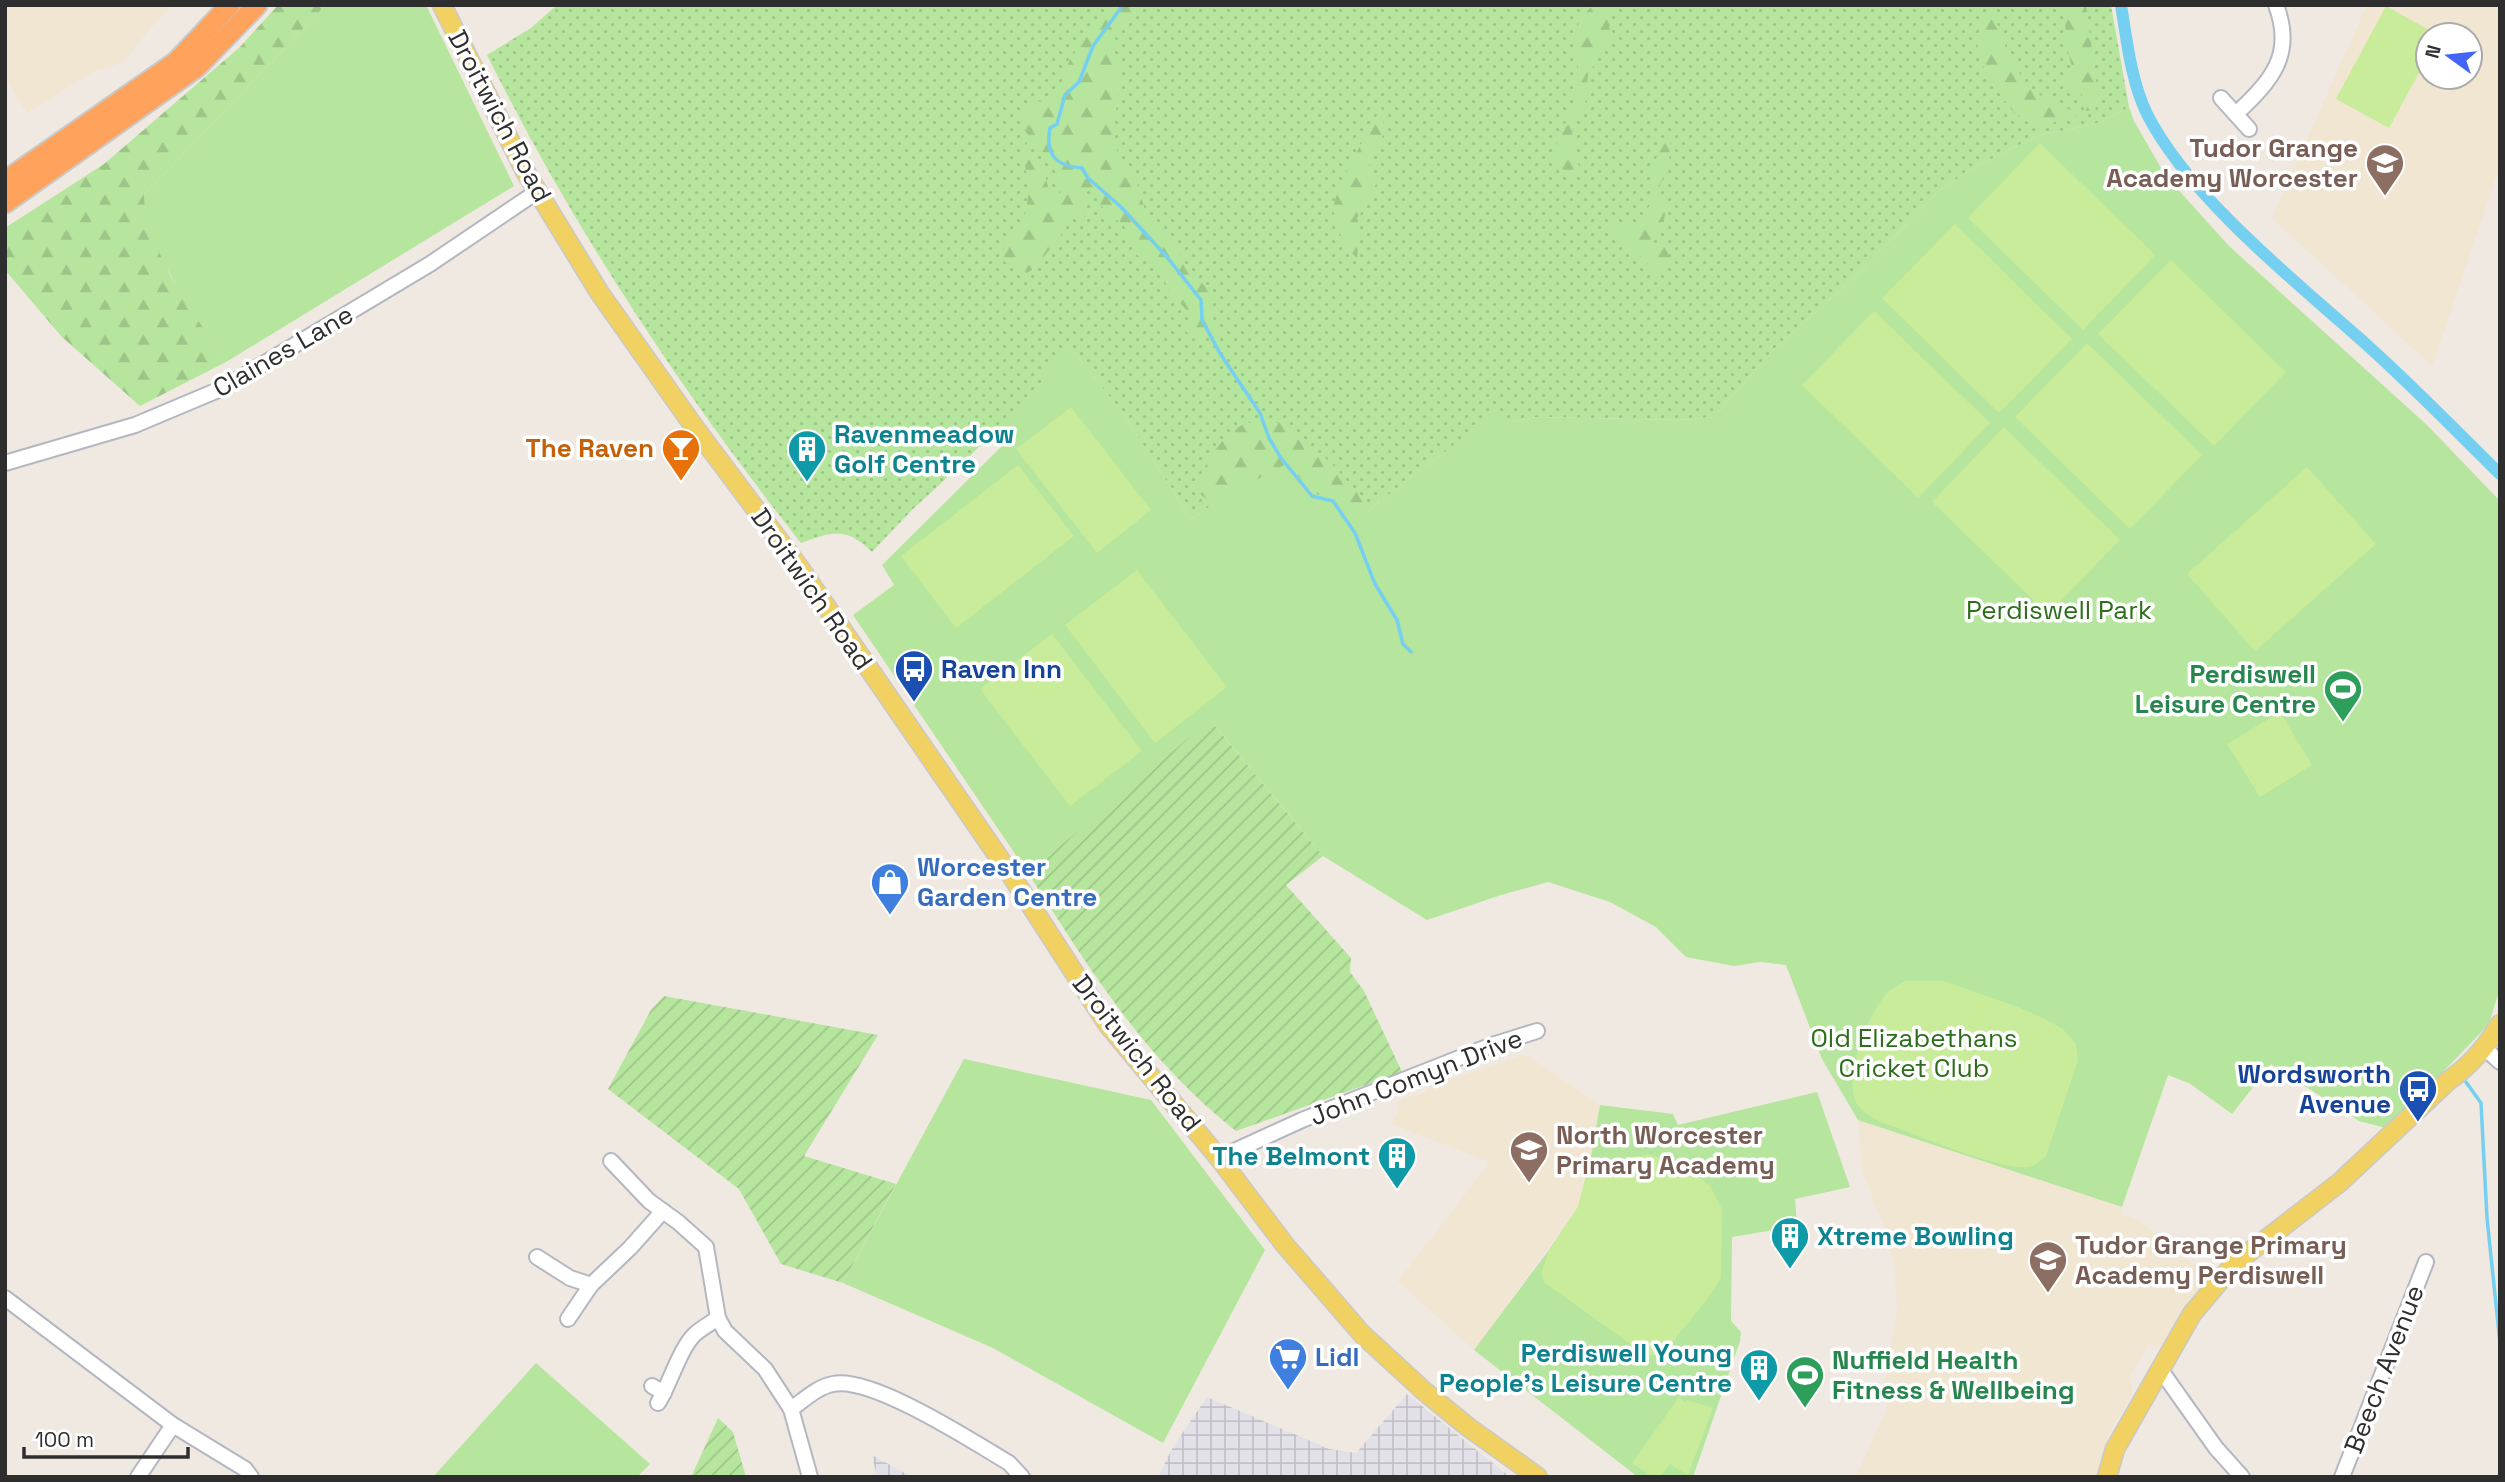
<svg xmlns="http://www.w3.org/2000/svg" width="2505" height="1482" font-family="'Space Grotesk',sans-serif">
  <defs>
    <pattern id="industrial-grid" width="8" height="8" patternUnits="userSpaceOnUse" patternTransform="scale(1.75)"><rect width="8" height="8" fill="#e3e1e8"/><path d="M0 4h8M4 0v8" fill="none" stroke="#c3c1c7"/></pattern>
    <pattern id="grass-dots" width="8" height="8" patternUnits="userSpaceOnUse" patternTransform="scale(1.75)"><rect width="8" height="8" fill="#b6e59e"/><path d="M2 2h.1M6 6h.1" fill="none" stroke="#9dc588" stroke-width="1.8" stroke-linecap="round"/></pattern>
    <pattern id="forest-firs" width="22" height="20" patternUnits="userSpaceOnUse" patternTransform="scale(1.75)"><rect width="22" height="20" fill="#b6e59e"/><path d="M5 1l3.5 6h-7zM16 11l3.5 6h-7z" fill="#9dc588"/></pattern>
    <pattern id="garden-furrows" width="10" height="10" patternUnits="userSpaceOnUse" patternTransform="scale(1.75)"><rect width="10" height="10" fill="#b6e59e"/><path d="M-1 1l2-2M0 10L10 0M9 11l2-2" fill="none" stroke="#9dc588"/></pattern>
  </defs>
  <rect width="100%" height="100%" fill="#efe9e1"/>
  <g fill="url(#industrial-grid)">
    <polygon points="1407,1394 1510,1477 1158,1477 1173,1447 1207,1397 1329,1449 1356,1453"/>
    <polygon points="872,1455 912,1477 877,1477"/>
  </g>
  <g fill="#f0e6d1" fill-rule="evenodd">
    <polygon points="5,5 172,5 143,37 124,62 93,72 27,113 5,76"/>
    <path d="M2367 5H2500V175H2497L2432 366 2272 218ZM2428 35H2470V77H2428Z"/>
    <polygon points="1520,1056 1528,1056 1600,1105 1591,1158 1578,1207 1474,1350 1398,1281 1490,1162 1391,1124 1399,1110 1397,1101 1424,1093 1429,1087"/>
    <polygon points="1858,1120 2122,1207 2122,1214 2139,1221 2189,1260 2209,1281 2162,1345 2148,1345 2130,1375 2132,1393 2109,1434 2097,1477 1856,1477 1887,1409 1884,1386 1897,1307 1894,1261 1882,1221 1863,1173"/>
  </g>
  <path fill="url(#grass-dots)" d="M557 5H2111L2129 107 2099 123 2037 136 1981 164 1941 189 1854 278 1776 347 1714 417 1680 420 1537 417 1510 422 1446 451 1366 512 1226 496 1191 519 1124 415 1071 348 1044 380 962 464 913 509 872 552C845 526 833 532 801 543 681 391 573 228 487 55L531 28Z"/>
  <g fill="url(#forest-firs)">
    <polygon points="278,5 326,5 144,195 169,274 226,362 140,406 62,337 5,270 5,228 104,164 240,47"/>
    <path d="M1110 5H1141L1135 8 1117 32 1113 47 1120 74 1114 131 1116 148 1121 161 1136 180 1145 210 1179 247 1182 261 1212 294 1214 327 1218 333 1205 339H1193L1185 330 1190 314 1169 291 1161 271 1137 255 1127 239 1124 226 1119 220 1109 222 1103 208 1090 189H1082L1085 217 1069 216 1060 238 1033 269 1027 273 1012 267 1004 261C1000 234 1017 233 1025 213 1032 196 1025 158 1019 141L1023 139 1031 154 1042 164 1049 190 1054 196 1060 193C1065 167 1025 142 1017 114 1026 104 1033 98 1046 103 1066 92 1060 77 1070 60 1082 41 1097 23 1110 5Z"/>
    <polygon points="1593,5 1613,5 1609,28 1616,36 1600,55 1588,75 1585,106 1572,131 1577,163 1583,171 1574,180 1552,161 1559,135 1570,114 1577,88 1578,65 1573,42 1580,19"/>
    <path d="M2071 5H2086L2099 104 2094 110 2085 111 2081 91 2058 85 2073 70C2066 50 2065 30 2065 9Z"/>
    <path d="M1993 12C2003 38 2014 75 2037 93 2050 103 2067 108 2082 115L2035 127 2014 113 1993 85 1975 50 1981 23Z"/>
    <path d="M1381 107C1388 140 1380 141 1368 168L1376 184 1366 206 1357 218 1360 229 1357 258C1345 248 1332 221 1334 205 1337 183 1370 130 1381 107Z"/>
    <path d="M1671 134 1669 163 1658 191 1667 206 1664 219 1650 241 1657 243 1667 240 1669 259 1653 280 1647 262 1607 226 1623 223 1634 224 1654 201C1643 173 1656 158 1671 134Z"/>
    <path d="M1245 423H1285L1331 463 1369 505 1367 528 1379 540 1395 548 1399 537 1397 518 1410 504 1412 492 1433 471 1472 448 1479 453 1477 464C1426 462 1433 500 1415 533L1418 543 1427 554 1449 599 1460 613 1464 632 1447 643 1444 659 1419 647 1405 630C1383 654 1383 678 1379 709L1359 713 1336 711 1323 694C1295 693 1286 686 1266 668L1288 649 1290 634 1239 551 1226 514 1196 491V485C1210 456 1218 440 1245 423Z"/>
  </g>
  <g fill="#b6e59e">
    <path d="M326 5H426L514 186 226 362C197 318 144 247 144 195Z"/>
    <polygon points="2129,107 2134,121 2165,175 2229,246 2427,425 2500,501 2499,991 2489,1024 2443,1072 2441,1077 2386,1128 2359,1121 2271,1064 2232,1114 2189,1083 2168,1075 2122,1207 1858,1120 1822,1059 1786,965 1760,962 1734,966 1686,957 1656,927 1610,902 1548,882 1501,895 1427,920 1323,856 1211,721 1028,873 853,615 894,585 882,565 1003,445 991,433 1044,380 1042,375 1071,348 1124,415 1191,519 1226,496 1288,463 1312,493 1336,499 1352,524 1357,516 1366,512 1446,451 1495,409 1510,422 1537,417 1680,420 1714,417 1776,347 1854,278 1941,189 1981,164 2037,136 2099,123"/>
    <polygon points="964,1059 1151,1100 1265,1250 1163,1443 993,1348 843,1283"/>
    <polygon points="1817,1092 1850,1187 1795,1199 1797,1226 1732,1237 1731,1321 1741,1332 1740,1341 1693,1477 1638,1477 1474,1350 1549,1250 1578,1207 1591,1157 1600,1105 1673,1114 1678,1125"/>
    <polygon points="536,1363 650,1464 637,1477 433,1477"/>
  </g>
  <g fill="url(#garden-furrows)">
    <path d="M1210 720 1323 856 1286 885 1351 958 1350 972 1364 991 1402 1072 1236 1131C1144 1059 1090 969 1028 873Z"/>
    <polygon points="664,996 878,1035 804,1156 896,1184 843,1283 781,1264 739,1189 608,1089 651,1010"/>
    <polygon points="718,1418 733,1432 746,1477 691,1477"/>
  </g>
  <g fill="#c9ec9a">
    <polygon points="2386,6 2438,35 2428,35 2428,56 2389,128 2336,99"/>
    <polygon points="2040,143 2155,255 2083,330 1968,218"/>
    <polygon points="1955,224 2072,339 1999,413 1882,298"/>
    <polygon points="2171,260 2286,372 2214,446 2098,334"/>
    <polygon points="1874,311 1990,423 1918,498 1802,385"/>
    <polygon points="2087,343 2202,455 2130,529 2015,417"/>
    <polygon points="1071,407 1151,510 1097,553 1016,449"/>
    <polygon points="2004,427 2120,540 2048,614 1932,502"/>
    <polygon points="1018,465 1074,536 956,628 901,556"/>
    <polygon points="2307,467 2376,544 2255,651 2187,574"/>
    <polygon points="1137,570 1227,687 1155,743 1065,625"/>
    <polygon points="1052,634 1142,751 1070,806 980,689"/>
    <polygon points="2280,712 2312,765 2260,797 2227,744"/>
    <path d="M1905 981H1944L2018 1007 2043 1018 2063 1029 2076 1044 2078 1060 2046 1156C2042 1159 2037 1164 2032 1166 2009 1175 1907 1131 1879 1121 1870 1116 1859 1110 1855 1100 1845 1070 1868 1015 1887 993 1892 988 1899 985 1905 981Z"/>
    <polygon points="1648,1155 1680,1162 1710,1186 1722,1209 1721,1278 1705,1302 1662,1355 1646,1355 1545,1283 1541,1274 1549,1250 1578,1207 1585,1180 1623,1158"/>
    <polygon points="1679,1397 1685,1402 1687,1400 1713,1408 1688,1475 1670,1464 1659,1477 1653,1477 1632,1463"/>
  </g>
  <g fill="none" stroke-linecap="round" stroke-linejoin="round">
    <g stroke="#75cff0" stroke-width="3.5">
      <path d="M1123 5 1093 46 1079 82 1065 95 1057 124 1050 128C1045 154 1055 166 1082 168L1088 178 1121 207 1167 257 1201 300 1202 320 1221 355 1260 413 1269 438 1281 458 1312 496 1333 501 1355 533 1375 584 1397 620 1403 644 1411 652"/>
      <polyline points="2466,1082 2481,1103 2487,1218 2500,1343"/>
    </g>
    <path stroke="#75cff0" stroke-width="12" d="M2121 5C2127 41 2131 81 2147 114 2188 195 2290 277 2358 337 2408 381 2453 428 2500 474"/>
    <g stroke="#b4b7c1" stroke-width="18">
      <g id="minor">
        <polyline points="2221,98 2249,129"/>
        <path d="M2237 113C2271 81 2295 55 2276 5"/>
        <polyline points="5,463 135,425 223,388 430,264 538,191"/>
        <polyline points="2483,1047 2500,1062"/>
        <polyline points="1219,1158 1302,1120 1492,1045 1537,1031"/>
        <polyline points="611,1161 649,1201 678,1222 706,1247 718,1318 725,1331 765,1369 791,1409 810,1477"/>
        <polyline points="537,1257 570,1278 591,1285 630,1248 663,1211"/>
        <polyline points="5,1298 173,1425 245,1469 251,1477"/>
        <polyline points="568,1319 591,1285"/>
        <polyline points="2160,1369 2216,1448 2242,1477"/>
        <polyline points="652,1386 664,1393"/>
        <path d="M658 1403C670 1384 680 1348 695 1334 702 1328 711 1323 718 1318"/>
        <path d="M791 1409C804 1400 817 1387 833 1384 872 1376 972 1441 1009 1463L1022 1477"/>
        <polyline points="138,1477 173,1425"/>
        <polyline points="2342,1477 2426,1262"/>
      </g>
    </g>
    <g stroke="#c9c9c9" stroke-width="21">
      <g id="major">
        <polyline points="442,5 525,171 599,292 695,428 799,567 1011,875 1108,1025 1219,1158 1285,1245 1362,1334 1424,1391 1468,1427 1538,1477"/>
        <path d="M2107 1477 2115 1449 2192 1314 2234 1264 2339 1183 2448 1081C2468 1067 2487 1046 2500 1024"/>
      </g>
    </g>
    <g stroke="#c9c9c9" stroke-width="23">
      <g id="highway">
        <polyline points="5,181 176,62 230,5"/>
        <polyline points="5,203 197,67 257,5"/>
      </g>
    </g>
    <use href="#minor" stroke="#fff" stroke-width="14"/>
    <use href="#major" stroke="#f2d163" stroke-width="18"/>
    <use href="#highway" stroke="#ffa35c" stroke-width="19"/>
  </g>
  <defs>
    <g id="school-pin" transform="scale(2.0125)"><path d="M0 17L-7.5 6A9.5 9.5 0 1 1 7.5 6Z" fill="#8d6e63" stroke="#fff"/><path d="M0-5L7-2L0 1L-7-2ZM-4 1L0 2.5L4 1V4Q0 6-4 4Z" fill="#fff"/></g>
    <g id="bar-pin" transform="scale(2.0125)"><path d="M0 17L-7.5 6A9.5 9.5 0 1 1 7.5 6Z" fill="#e8710a" stroke="#fff"/><path d="M-6-5H6L.8 .8V4.5H3.5V6h-7V4.5H-.8V.8Z" fill="#fff"/></g>
    <g id="building-pin" transform="scale(2.0125)"><path d="M0 17L-7.5 6A9.5 9.5 0 1 1 7.5 6Z" fill="#0f9aa8" stroke="#fff"/><path d="M-4-6H4V6H1V3H-1V6H-4ZM-2.5-4.3h1.7v1.8h-1.7ZM.8-4.3h1.7v1.8H.8ZM-2.5-1h1.7V.8h-1.7ZM.8-1h1.7V.8H.8Z" fill="#fff"/></g>
    <g id="bus-pin" transform="scale(2.0125)"><path d="M0 17L-7.5 6A9.5 9.5 0 1 1 7.5 6Z" fill="#1a4fb4" stroke="#fff"/><path d="M-5-6H5V4H4V6H2V4H-2V6H-4V4H-5ZM-3.5-4V0h7V-4ZM-3.5 1.2v1.5H-2V1.2ZM2 1.2v1.5H3.5V1.2Z" fill="#fff"/></g>
    <g id="stadium-pin" transform="scale(2.0125)"><path d="M0 17L-7.5 6A9.5 9.5 0 1 1 7.5 6Z" fill="#2e9e5b" stroke="#fff"/><path d="M0-5a6.5 5 0 1 0 0 10a6.5 5 0 1 0 0-10ZM-3.5-1.8h7v3.6h-7Z" fill="#fff"/></g>
    <g id="shop-pin" transform="scale(2.0125)"><path d="M0 17L-7.5 6A9.5 9.5 0 1 1 7.5 6Z" fill="#3f7fe0" stroke="#fff"/><path d="M-5-2.5h2.3a2.7 3.5 0 0 1 5.4 0H5L5.5 6h-11ZM-1.5-2.5h3a1.5 2.3 0 0 0-3 0Z" fill="#fff"/></g>
    <g id="supermarket-pin" transform="scale(2.0125)"><path d="M0 17L-7.5 6A9.5 9.5 0 1 1 7.5 6Z" fill="#3f7fe0" stroke="#fff"/><path d="M-6-5.5h2.5l.6 2H6L4.5 2H-2.5L-4.4-4H-6ZM-1.5 3.2a1.3 1.3 0 1 0 .1 0ZM3 3.2a1.3 1.3 0 1 0 .1 0Z" fill="#fff"/></g>
  </defs>
  <g fill-rule="evenodd">
    <use href="#school-pin" x="2385" y="163"/>
    <use href="#bar-pin" x="681" y="448"/>
    <use href="#building-pin" x="807" y="449"/>
    <use href="#bus-pin" x="914" y="669"/>
    <use href="#stadium-pin" x="2343" y="689"/>
    <use href="#shop-pin" x="890" y="882"/>
    <use href="#bus-pin" x="2418" y="1089"/>
    <use href="#school-pin" x="1529" y="1150"/>
    <use href="#building-pin" x="1397" y="1156"/>
    <use href="#building-pin" x="1790" y="1236"/>
    <use href="#school-pin" x="2048" y="1260"/>
    <use href="#supermarket-pin" x="1288" y="1357"/>
    <use href="#building-pin" x="1759" y="1368"/>
    <use href="#stadium-pin" x="1805" y="1375"/>
  </g>
  <g text-anchor="middle" stroke-width="7" stroke-linejoin="round" paint-order="stroke">
    <g font-size="26" fill="#2e2e2e" stroke="#fff">
      <text transform="translate(500 116) rotate(62)" y="9">Droitwich Road</text>
      <text transform="translate(283 351) rotate(-30)" y="9">Claines Lane</text>
      <text transform="translate(812 589) rotate(55)" y="9">Droitwich Road</text>
      <text transform="translate(1137 1053) rotate(52)" y="9">Droitwich Road</text>
      <text transform="translate(1416 1077) rotate(-21)" y="9">John Comyn Drive</text>
      <text transform="translate(2384 1369) rotate(-69)" y="9">Beech Avenue</text>
    </g>
    <g font-size="26" font-weight="bold" fill="#785e54" stroke="#fff" text-anchor="start">
      <text x="2358" y="157" text-anchor="end">Tudor Grange<tspan x="2358" dy="30">Academy Worcester</tspan></text>
      <text x="1556" y="1144">North Worcester<tspan x="1556" dy="30">Primary Academy</tspan></text>
      <text x="2075" y="1254">Tudor Grange Primary<tspan x="2075" dy="30">Academy Perdiswell</tspan></text>
    </g>
    <g font-size="26" font-weight="bold" fill="#0d838f" stroke="#fff" text-anchor="start">
      <text x="834" y="443">Ravenmeadow<tspan x="834" dy="30">Golf Centre</tspan></text>
      <text x="1370" y="1165" text-anchor="end">The Belmont</text>
      <text x="1817" y="1245">Xtreme Bowling</text>
      <text x="1732" y="1362" text-anchor="end">Perdiswell Young<tspan x="1732" dy="30">People's Leisure Centre</tspan></text>
    </g>
    <g font-size="26" font-weight="bold" fill="#c56008" stroke="#fff" text-anchor="end">
      <text x="654" y="457">The Raven</text>
    </g>
    <g font-size="26" fill="#2c6e1b" stroke="#fff">
      <text x="2059" y="619">Perdiswell Park</text>
      <text x="1914" y="1047">Old Elizabethans<tspan x="1914" dy="30">Cricket Club</tspan></text>
    </g>
    <g font-size="26" font-weight="bold" fill="#164399" stroke="#fff" text-anchor="start">
      <text x="941" y="678">Raven Inn</text>
      <text x="2391" y="1083" text-anchor="end">Wordsworth<tspan x="2391" dy="30">Avenue</tspan></text>
    </g>
    <g font-size="26" font-weight="bold" fill="#27864d" stroke="#fff" text-anchor="end">
      <text x="2316" y="683">Perdiswell<tspan x="2316" dy="30">Leisure Centre</tspan></text>
      <text x="1832" y="1369" text-anchor="start">Nuffield Health<tspan x="1832" dy="30">Fitness &amp; Wellbeing</tspan></text>
    </g>
    <g font-size="26" font-weight="bold" fill="#366cbe" stroke="#fff" text-anchor="start">
      <text x="917" y="876">Worcester<tspan x="917" dy="30">Garden Centre</tspan></text>
      <text x="1315" y="1366">Lidl</text>
    </g>
  </g>
  <rect width="2505" height="1482" fill="none" stroke="#2e2e2e" stroke-width="14"/>
  <g transform="translate(2449 56) rotate(285)"><circle r="33" fill="#ffffff" stroke="#ababab" stroke-width="2"/>
  <path d="M0-5L12 26L0 18L-12 26Z" fill="#4264fb"/>
  <text y="-10" font-size="19" font-weight="bold" text-anchor="middle" fill="#2e2e2e">N</text>
  </g>
  <path d="M24 1447v10h164v-10" fill="none" stroke="#2e2e2e" stroke-width="3.5"/>
  <text x="35" y="1447" font-size="21" fill="#2e2e2e" stroke="#ffffff" stroke-width="5" paint-order="stroke">100 m</text>
</svg>
